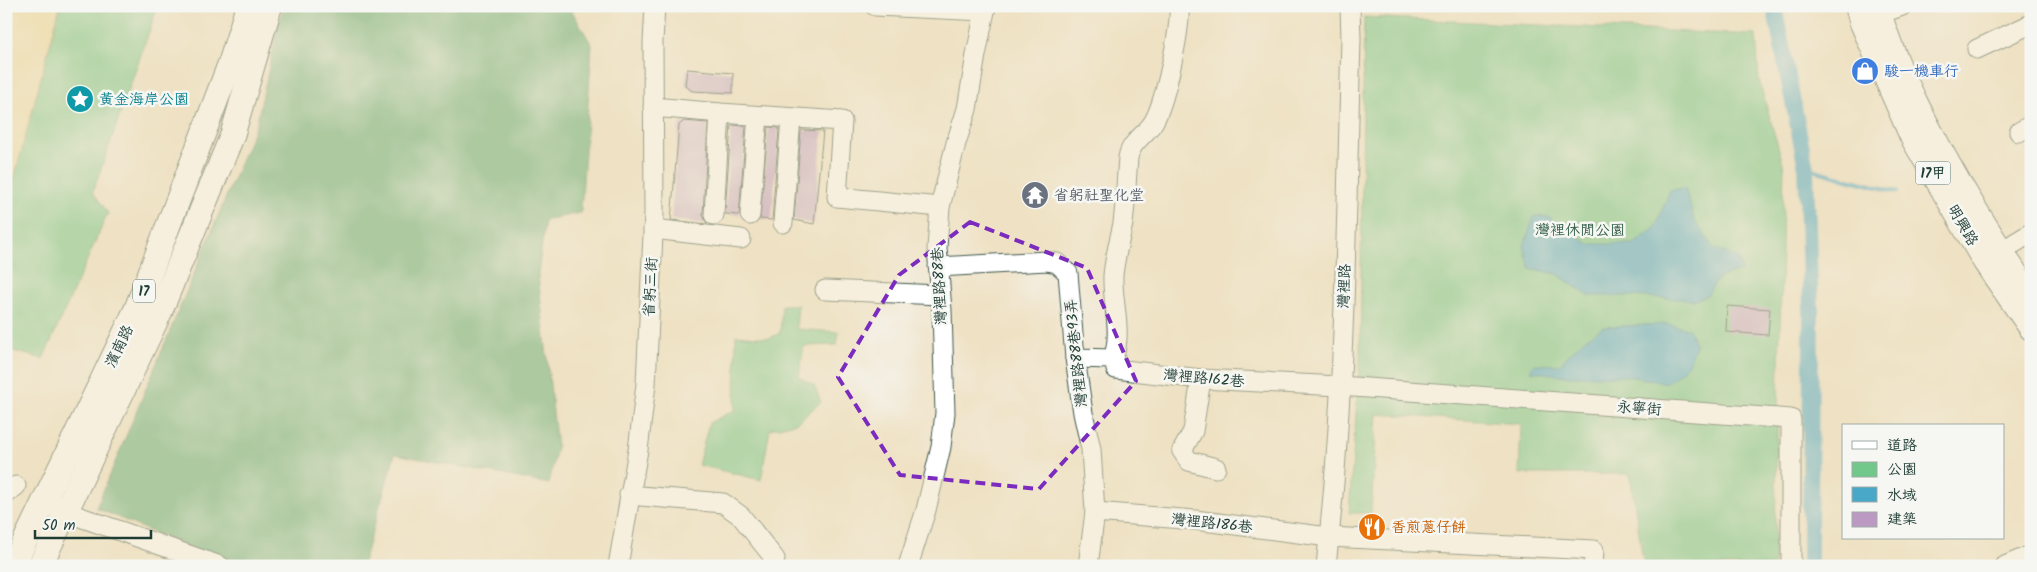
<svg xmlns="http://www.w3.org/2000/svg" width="2037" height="572" font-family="Kalam,'LXGW WenKai TC',sans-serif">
  <rect width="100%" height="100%" fill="#f6f6f2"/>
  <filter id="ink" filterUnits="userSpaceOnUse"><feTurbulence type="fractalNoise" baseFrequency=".02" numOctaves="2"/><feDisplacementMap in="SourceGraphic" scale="10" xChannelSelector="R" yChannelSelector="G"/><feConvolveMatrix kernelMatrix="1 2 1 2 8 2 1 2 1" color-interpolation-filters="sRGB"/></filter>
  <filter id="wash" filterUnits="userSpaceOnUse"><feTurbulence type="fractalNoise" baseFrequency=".0096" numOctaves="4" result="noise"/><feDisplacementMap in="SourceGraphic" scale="20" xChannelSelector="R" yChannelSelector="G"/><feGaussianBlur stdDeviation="1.12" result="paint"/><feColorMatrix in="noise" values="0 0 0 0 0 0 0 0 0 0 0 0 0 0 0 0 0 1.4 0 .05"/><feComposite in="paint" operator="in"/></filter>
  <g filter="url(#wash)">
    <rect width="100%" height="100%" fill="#efe1c3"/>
    <g fill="#72c78b" stroke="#488260">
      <polygon points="60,6 158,6 93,192 108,213 43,359 6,349 6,209"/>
      <polygon points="1364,17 1756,35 1759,80 1784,167 1774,566 1646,566 1643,560 1630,474 1519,474 1521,424 1377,414 1371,513 1349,513 1360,357"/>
      <polygon points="782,305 798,305 796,329 839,332 837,345 804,346 799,377 814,385 821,402 796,423 770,429 761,480 698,465 709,423 735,410 736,335 770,338 780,333"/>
    </g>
    <polygon fill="#5dac77" stroke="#3e7456" points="283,6 569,6 592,45 581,213 545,220 538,275 557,447 549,484 395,454 362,566 250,566 195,551 96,508 256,125"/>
    <polygon fill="#eeda9e" stroke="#868c69" points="8,6 60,6 6,209 6,15"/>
    <g fill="#49a7c8" stroke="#34727e">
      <polygon points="1685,188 1695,222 1715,249 1738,258 1742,271 1719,277 1707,295 1695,300 1630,296 1589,296 1557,274 1530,268 1524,246 1534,216 1549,217 1589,244 1634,244 1655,228 1670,190"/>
      <polygon points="1666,324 1689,329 1696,346 1687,366 1668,383 1628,376 1566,376 1530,371 1534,364 1559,365 1582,341 1603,327"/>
    </g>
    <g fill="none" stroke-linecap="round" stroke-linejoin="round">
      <polyline stroke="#49a7c8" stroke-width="4.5" points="1806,168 1897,192"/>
      <polyline stroke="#49a7c8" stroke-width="16" points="1774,6 1806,168 1811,312 1810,566"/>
    </g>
    <g id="blocks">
      <g fill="#bc99c2">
        <polygon points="687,69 733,73 733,93 692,91 685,85"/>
        <polygon points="684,121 708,123 703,214 707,224 671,220 679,125"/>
        <polygon points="731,125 746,126 739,215 725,214"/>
        <polygon points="768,127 779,128 772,220 760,219"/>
        <polygon points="801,130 823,131 814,224 794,220"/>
        <polygon points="1727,306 1770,309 1768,335 1726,332"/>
      </g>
    </g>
  </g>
  <g filter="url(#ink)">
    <use href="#blocks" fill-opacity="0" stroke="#3e5649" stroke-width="1"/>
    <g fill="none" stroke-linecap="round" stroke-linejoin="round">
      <g stroke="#3e5649" stroke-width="21">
        <g id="minor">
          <polyline points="875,6 985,11"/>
          <polyline points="1879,14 1902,6"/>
          <polyline points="1977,49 2031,24"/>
          <polyline points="653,107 720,113 842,121 837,197 940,207"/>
          <polyline points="2019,132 2031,125"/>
          <polyline points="714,215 720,113"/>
          <polyline points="750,215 758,116"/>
          <polyline points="783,223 791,118"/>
          <polyline points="653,229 741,239"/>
          <polyline points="1990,258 2031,233"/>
          <polyline points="938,267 1047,261 1057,263 1068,273 1075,358 1083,413 1091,449 1095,512 1088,566"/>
          <polyline points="825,290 940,295"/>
          <polyline points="1075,358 1113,359 1116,369 1201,379 1340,386 1791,419 1791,566"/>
          <path d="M1113 359C1123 331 1112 304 1113 276 1114 260 1120 239 1123 223 1126 201 1126 180 1128 158 1130 142 1147 134 1154 121 1165 102 1181 29 1179 6"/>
          <polyline points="1201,379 1193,431 1182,451 1189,461 1216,468"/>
          <polyline points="6,494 16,486"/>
          <polyline points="629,495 723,503 741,516 775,559 773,566"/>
          <polyline points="55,506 66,512 220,566"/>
          <polyline points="1095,512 1195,520 1329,537 1594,550 1593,566"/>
          <polyline points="618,566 638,450 646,384 654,213 653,42 655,6"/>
          <polyline points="908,566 926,510 941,447 945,413 942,310 937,248 940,207 956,143 967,109 976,55 986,6"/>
          <path d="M1326 566C1346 391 1346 214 1351 39L1350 6"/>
          <polyline points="2005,566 2031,555"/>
        </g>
      </g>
      <g stroke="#3e5649" stroke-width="26">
        <g id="major">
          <polyline points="1857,6 1862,23 1912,137 1985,262 2031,328"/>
          <path d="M1877 6C1895 68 1927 127 1959 183 1982 221 2005 259 2031 296"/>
          <polyline points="13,566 136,310 231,61 248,6"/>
          <polyline points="40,566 160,312 232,136 270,6"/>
        </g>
      </g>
      <use href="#minor" stroke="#fff" stroke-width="19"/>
      <use href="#major" stroke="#fff" stroke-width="24"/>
    </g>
  </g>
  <path d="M0 0H2037V572H0ZM970 222 1087 268 1136 381 1039 489 900 475 838 377 899 275Z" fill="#efe1c3" fill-opacity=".55" fill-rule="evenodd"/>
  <path fill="none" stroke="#7b2cbf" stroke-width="4" stroke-dasharray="10 6" stroke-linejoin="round" d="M970 222 1087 268 1136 381 1039 489 900 475 838 377 899 275Z"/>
  <defs>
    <g id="shop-disc" transform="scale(1.4375)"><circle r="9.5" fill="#3f7fe0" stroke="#f6f6f2"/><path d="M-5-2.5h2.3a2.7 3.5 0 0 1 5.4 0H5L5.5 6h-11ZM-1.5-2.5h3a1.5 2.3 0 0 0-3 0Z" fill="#fff"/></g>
    <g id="sight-disc" transform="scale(1.4375)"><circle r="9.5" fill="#0f9aa8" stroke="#f6f6f2"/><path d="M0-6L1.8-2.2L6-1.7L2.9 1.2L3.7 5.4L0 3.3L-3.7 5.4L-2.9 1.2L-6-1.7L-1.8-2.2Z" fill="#fff"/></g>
    <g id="temple-disc" transform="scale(1.4375)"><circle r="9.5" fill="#6b7280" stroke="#f6f6f2"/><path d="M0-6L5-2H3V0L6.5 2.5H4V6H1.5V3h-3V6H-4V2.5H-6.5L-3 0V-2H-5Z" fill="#fff"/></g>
    <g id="restaurant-disc" transform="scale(1.4375)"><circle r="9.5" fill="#e8710a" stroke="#f6f6f2"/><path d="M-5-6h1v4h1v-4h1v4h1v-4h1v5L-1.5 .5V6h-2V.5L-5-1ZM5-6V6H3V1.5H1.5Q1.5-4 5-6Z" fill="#fff"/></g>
  </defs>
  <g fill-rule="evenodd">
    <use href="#shop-disc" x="1865" y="71"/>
    <use href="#sight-disc" x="80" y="99"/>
    <use href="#temple-disc" x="1035" y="195"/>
    <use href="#restaurant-disc" x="1372" y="527"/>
  </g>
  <g text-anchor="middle" stroke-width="5" stroke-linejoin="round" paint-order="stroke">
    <g fill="#f6f6f2" stroke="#60746d" stroke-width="1">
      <rect x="1915.5" y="161.5" width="35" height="23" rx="4"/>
      <rect x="133" y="279.5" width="22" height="23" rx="4"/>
    </g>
    <g font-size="14" font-weight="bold" fill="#1f3d34">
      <text x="1933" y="178">17甲</text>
      <text x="144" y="296">17</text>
    </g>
    <g font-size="15" fill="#366cbe" stroke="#f6f6f2" text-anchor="start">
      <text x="1884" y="76">駿一機車行</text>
    </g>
    <g font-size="15" fill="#0d838f" stroke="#f6f6f2" text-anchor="start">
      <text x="99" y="104">黃金海岸公園</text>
    </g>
    <g font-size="15" fill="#5b616d" stroke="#f6f6f2" text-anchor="start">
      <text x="1054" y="200">省躬社聖化堂</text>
    </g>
    <g font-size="15" fill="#1f3d34" stroke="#f6f6f2">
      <text transform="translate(1963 225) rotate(60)" y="5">明興路</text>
      <text transform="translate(939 286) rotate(-93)" y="5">灣裡路88巷</text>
      <text transform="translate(1344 286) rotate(-88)" y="5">灣裡路</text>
      <text transform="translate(650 287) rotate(-87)" y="5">省躬三街</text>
      <text transform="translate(119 346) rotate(-64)" y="5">濱南路</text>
      <text transform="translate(1076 353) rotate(-96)" y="5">灣裡路88巷93弄</text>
      <text transform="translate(1204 378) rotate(5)" y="5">灣裡路162巷</text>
      <text transform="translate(1639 408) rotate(4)" y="5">永寧街</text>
      <text transform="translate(1212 523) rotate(6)" y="5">灣裡路186巷</text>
    </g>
    <g font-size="15" fill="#34604a" stroke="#f6f6f2">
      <text x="1580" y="235">灣裡休閒公園</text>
    </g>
    <g font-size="15" fill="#c56008" stroke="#f6f6f2" text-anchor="start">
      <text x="1391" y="532">香煎蔥仔餅</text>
    </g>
  </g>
  <rect width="2037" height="572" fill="none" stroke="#f6f6f2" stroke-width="25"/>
  <rect x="1842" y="424" width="162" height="115" fill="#f6f6f2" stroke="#a0aca6"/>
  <rect x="1852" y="441" width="25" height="8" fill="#ffffff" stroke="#a0aca6"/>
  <text x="1887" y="450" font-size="15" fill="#1f3d34">道路</text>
  <rect x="1852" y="462" width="25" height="15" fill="#72c78b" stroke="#a0aca6"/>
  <text x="1887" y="474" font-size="15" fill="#1f3d34">公園</text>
  <rect x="1852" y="487" width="25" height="15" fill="#49a7c8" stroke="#a0aca6"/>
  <text x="1887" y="500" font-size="15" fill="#1f3d34">水域</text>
  <rect x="1852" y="512" width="25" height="15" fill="#bc99c2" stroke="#a0aca6"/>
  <text x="1887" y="524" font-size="15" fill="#1f3d34">建築</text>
  <path d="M35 530v8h116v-8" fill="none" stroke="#1f3d34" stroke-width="2.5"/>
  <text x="42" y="530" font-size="15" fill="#1f3d34" stroke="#f6f6f2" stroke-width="4" paint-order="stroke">50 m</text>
</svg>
